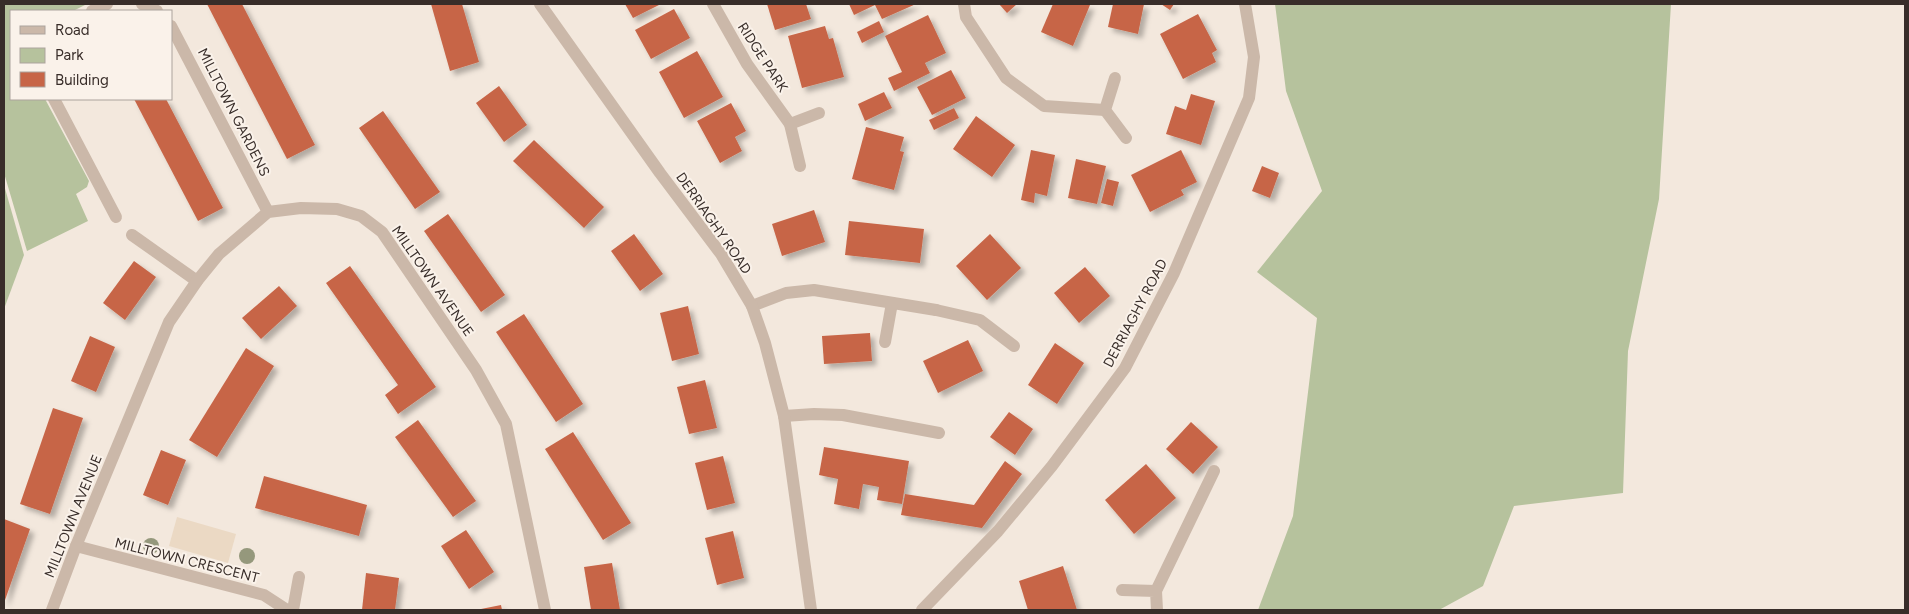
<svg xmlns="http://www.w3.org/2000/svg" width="1909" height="614" font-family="Figtree,sans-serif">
  <defs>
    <filter id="shadow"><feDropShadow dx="4.5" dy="4.5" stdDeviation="2.5" flood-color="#0004"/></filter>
  </defs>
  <rect width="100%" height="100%" fill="#f3e8dd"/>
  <g fill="#b6c29d">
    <polygon points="4,4 87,4 73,11 11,11 11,99 45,99 89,181 87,187 76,194 88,221 27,251 4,173"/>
    <polygon points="1275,4 1671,4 1659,199 1628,351 1623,493 1514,506 1483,586 1439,610 1258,610 1293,516 1317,318 1257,272 1322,191 1286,91"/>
    <polygon points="4,185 24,255 4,309"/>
  </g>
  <polygon fill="#ebd9c4" points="177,517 236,534 228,563 169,546"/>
  <g fill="#c76547" filter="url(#shadow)">
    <polygon points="207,4 242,4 315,145 287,159"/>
    <polygon points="431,4 462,4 479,62 450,71"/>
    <polygon points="625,4 661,4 633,18"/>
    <polygon points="767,4 806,4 811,19 775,30"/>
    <polygon points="849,4 916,4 882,19 875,5 854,15"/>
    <polygon points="999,4 1017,4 1007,13"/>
    <polygon points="1053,4 1090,5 1073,46 1041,32"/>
    <polygon points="1113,4 1144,4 1138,34 1108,27"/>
    <polygon points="1161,4 1174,4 1170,10"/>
    <polygon points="674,9 690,38 651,59 635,30"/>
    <polygon points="1198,14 1217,50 1212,53 1216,62 1183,79 1160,34"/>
    <polygon points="928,15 946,53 925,63 930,73 894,91 888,78 902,72 885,36"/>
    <polygon points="879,21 884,32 862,43 857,32"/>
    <polygon points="825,26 829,39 833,38 844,77 802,88 788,36"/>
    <polygon points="697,51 723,97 684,118 659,72"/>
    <polygon points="951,70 966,98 932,115 917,87"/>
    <polygon points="499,86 527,125 504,142 476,103"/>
    <polygon points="884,92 892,108 865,121 858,104"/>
    <polygon points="1191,94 1215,101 1201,145 1166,134 1175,106 1186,110"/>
    <polygon points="134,99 166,99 223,208 198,221"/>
    <polygon points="731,103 746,131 735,137 742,151 720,163 697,121"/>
    <polygon points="954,108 959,118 934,130 929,120"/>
    <polygon points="383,111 440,192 415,209 359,128"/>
    <polygon points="976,116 1015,145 992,177 953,149"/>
    <polygon points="866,127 904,137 900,151 904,152 894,190 852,179"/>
    <polygon points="534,140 604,207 584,228 513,161"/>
    <polygon points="1031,150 1055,155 1047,196 1035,193 1034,203 1021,200"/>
    <polygon points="1181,150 1197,182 1181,190 1184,195 1150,212 1131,175"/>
    <polygon points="1076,159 1106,166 1097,204 1068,198"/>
    <polygon points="1262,166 1279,173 1270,198 1252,191"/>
    <polygon points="1107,179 1119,182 1113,206 1101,203"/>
    <polygon points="814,210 825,242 782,256 772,224"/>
    <polygon points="448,214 505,295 481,312 424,231"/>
    <polygon points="849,221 924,229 920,263 845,255"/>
    <polygon points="634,234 663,274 640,291 611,251"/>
    <polygon points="990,234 1021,268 987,300 956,266"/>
    <polygon points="134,261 156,277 125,320 103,303"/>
    <polygon points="350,266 436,387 398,414 385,395 398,385 326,283"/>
    <polygon points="1085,267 1110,296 1079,323 1054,293"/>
    <polygon points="279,286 297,306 261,339 242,318"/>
    <polygon points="688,306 699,354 672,361 660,313"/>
    <polygon points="524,314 583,404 556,422 496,332"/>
    <polygon points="870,333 872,361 824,364 822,336"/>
    <polygon points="90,336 115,347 96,392 71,381"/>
    <polygon points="968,340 983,371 938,393 923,361"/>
    <polygon points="1055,343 1084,363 1057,404 1028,385"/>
    <polygon points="246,348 274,366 217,457 189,440"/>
    <polygon points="705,380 717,428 689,434 677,387"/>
    <polygon points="53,408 83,418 50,514 20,504"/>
    <polygon points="1009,412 1033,429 1015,455 990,437"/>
    <polygon points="418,420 476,501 453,517 395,437"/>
    <polygon points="1191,422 1218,447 1193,474 1166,449"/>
    <polygon points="573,432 631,523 603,540 545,449"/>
    <polygon points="824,447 909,461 902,504 877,500 879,487 863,484 859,509 834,504 838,479 819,475"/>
    <polygon points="161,450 186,460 168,505 143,495"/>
    <polygon points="723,456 735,503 707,510 695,463"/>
    <polygon points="1005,461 1022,474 982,528 901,515 905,494 974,505"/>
    <polygon points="1146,464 1176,498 1134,534 1105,500"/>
    <polygon points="264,476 367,505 359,536 255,508"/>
    <polygon points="4,519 30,529 4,603"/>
    <polygon points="466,530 494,572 469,589 441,546"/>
    <polygon points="733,531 744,578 717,585 705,538"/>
    <polygon points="612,563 620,610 591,610 584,567"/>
    <polygon points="1063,566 1077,610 1028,610 1019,581"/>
    <polygon points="366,573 399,578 395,610 362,610"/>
    <polygon points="501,605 502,610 481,610 481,609"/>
  </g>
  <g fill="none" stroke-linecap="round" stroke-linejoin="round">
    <g stroke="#cbb8a9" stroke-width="12">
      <polyline points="132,235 197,281"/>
      <polyline points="936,310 980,320 1014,346"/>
      <polyline points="784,416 814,414 843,415 939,433"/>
      <polyline points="1156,591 1214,471"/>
    </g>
    <g stroke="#cbb8a9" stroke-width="12">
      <polyline points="142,4 157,11"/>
      <polyline points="713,4 747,64 790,124 800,166"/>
      <polyline points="964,4 966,17 1006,78 1044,106 1105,110"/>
      <polyline points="92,11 107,4"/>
      <polyline points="171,26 268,212"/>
      <polyline points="1115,78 1105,110 1126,138"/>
      <polyline points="54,99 116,217"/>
      <polyline points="790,124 819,113"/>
      <polyline points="752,306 786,293 814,290 936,310"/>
      <polyline points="885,342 892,303"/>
      <polyline points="76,546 264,595 287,610"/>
      <polyline points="1122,590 1156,591 1157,610"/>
      <polyline points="52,610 76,546 169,322 197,281 219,254 268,212 301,208 337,209 361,216 382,232 476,370 506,424 545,610"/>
      <polyline points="293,610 299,577"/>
      <polyline points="922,610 998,531 1052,466 1125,368 1174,273 1249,98 1254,57 1245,4"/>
    </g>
    <polyline stroke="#cbb8a9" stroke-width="12" points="540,4 660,173 721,254 752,306 765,343 784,416 811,610"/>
  </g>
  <g fill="#95987c">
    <circle cx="151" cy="546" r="8"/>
    <circle cx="247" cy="556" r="8"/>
  </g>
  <g text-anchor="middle" stroke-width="4" stroke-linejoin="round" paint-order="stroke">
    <g font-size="14" fill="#382d29" stroke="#faf2ea">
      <text transform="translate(763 57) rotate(57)" y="5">RIDGE PARK</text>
      <text transform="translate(234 112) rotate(63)" y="5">MILLTOWN GARDENS</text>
      <text transform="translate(714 223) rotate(55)" y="5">DERRIAGHY ROAD</text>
      <text transform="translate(433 281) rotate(55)" y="5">MILLTOWN AVENUE</text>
      <text transform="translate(1135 313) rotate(-62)" y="5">DERRIAGHY ROAD</text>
      <text transform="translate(73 516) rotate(-68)" y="5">MILLTOWN AVENUE</text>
      <text transform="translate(187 560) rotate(14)" y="5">MILLTOWN CRESCENT</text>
    </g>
  </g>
  <rect width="1909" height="614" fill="none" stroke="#382d29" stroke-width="10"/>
  <rect x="10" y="10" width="162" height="90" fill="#faf2ea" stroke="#aca39d"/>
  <rect x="20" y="26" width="25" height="8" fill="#cbb8a9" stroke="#aca39d"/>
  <text x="55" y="35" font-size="15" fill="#382d29">Road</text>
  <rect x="20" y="48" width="25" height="15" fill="#b6c29d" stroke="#aca39d"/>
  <text x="55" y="60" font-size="15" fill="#382d29">Park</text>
  <rect x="20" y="72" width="25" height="15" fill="#c76547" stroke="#aca39d"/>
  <text x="55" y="85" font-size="15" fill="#382d29">Building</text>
</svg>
